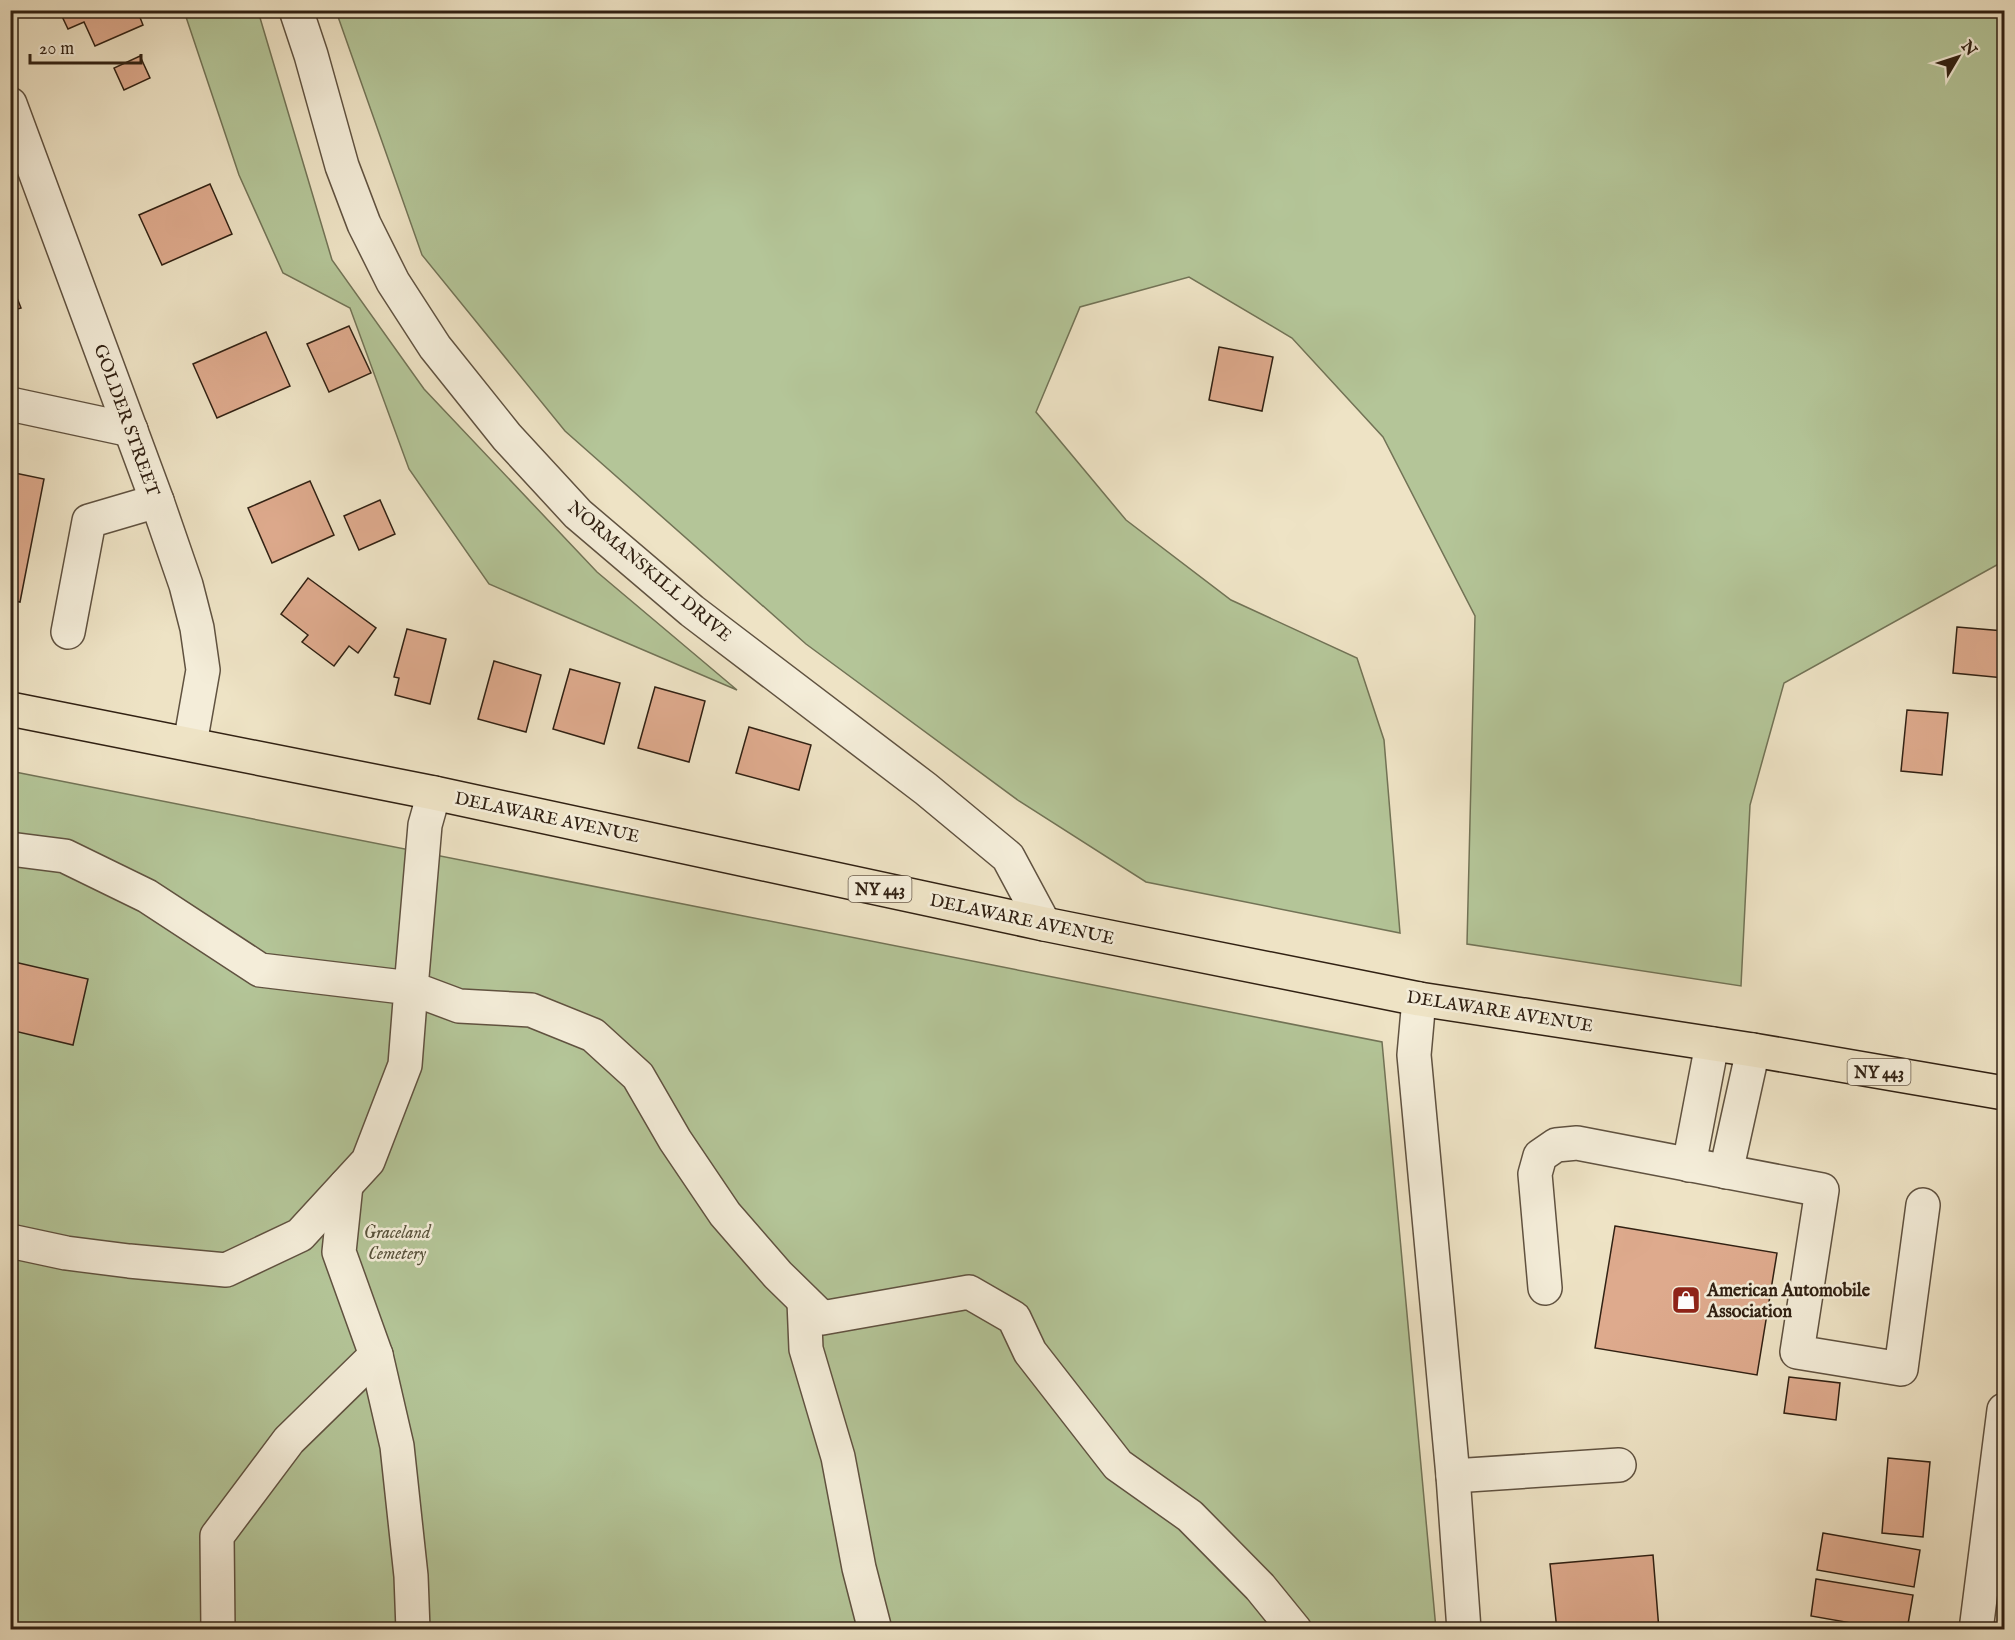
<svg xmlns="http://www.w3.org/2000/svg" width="2015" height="1640" font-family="'IM FELL English',serif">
  <rect width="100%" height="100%" fill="#eee3c5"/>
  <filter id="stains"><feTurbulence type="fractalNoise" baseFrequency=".00333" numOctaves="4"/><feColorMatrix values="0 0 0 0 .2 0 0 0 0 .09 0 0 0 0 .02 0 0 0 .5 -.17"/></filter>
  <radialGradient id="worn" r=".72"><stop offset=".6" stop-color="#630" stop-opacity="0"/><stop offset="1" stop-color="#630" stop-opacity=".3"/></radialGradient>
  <g fill="#b4c598" stroke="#727356" stroke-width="1.5">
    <polygon points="184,11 258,11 332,260 424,389 597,572 737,690 489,584 409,469 350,308 283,273 239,175"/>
    <polygon points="336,11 2004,11 2004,561 1784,683 1750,805 1741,986 1467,944 1475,616 1383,437 1292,338 1189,277 1080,307 1036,412 1126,520 1231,600 1357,658 1384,740 1400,933 1146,882 1019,801 806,644 565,431 422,255"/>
    <polygon points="10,771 1382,1042 1436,1629 11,1629"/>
  </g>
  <g fill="#deaa8d" stroke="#312113" stroke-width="1.5">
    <polygon points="59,10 137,10 143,25 95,46 84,22 68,29"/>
    <polygon points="140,56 150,78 124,90 114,68"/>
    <polygon points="210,184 232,234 162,265 139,215"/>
    <polygon points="10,280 21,308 10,311"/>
    <polygon points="349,326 371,373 329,392 307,344"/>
    <polygon points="266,332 290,386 217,418 193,364"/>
    <polygon points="1219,347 1273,357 1262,411 1209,400"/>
    <polygon points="10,472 44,479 20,602 10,600"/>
    <polygon points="310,481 334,535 272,563 248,508"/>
    <polygon points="380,500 395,534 359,550 344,516"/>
    <polygon points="308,578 376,628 358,653 349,646 334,666 302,642 308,635 281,614"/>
    <polygon points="1957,627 2004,631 2004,678 1953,673"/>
    <polygon points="407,629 446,639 430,704 395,695 399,678 394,677"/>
    <polygon points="494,661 541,675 526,732 478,719"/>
    <polygon points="570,669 620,683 604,744 553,729"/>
    <polygon points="655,687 705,701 689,762 638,748"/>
    <polygon points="1907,710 1948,713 1942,775 1901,771"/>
    <polygon points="749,727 811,745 799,790 736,773"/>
    <polygon points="10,961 88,979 73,1045 10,1030"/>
    <polygon points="1615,1226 1777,1253 1757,1375 1595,1348"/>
    <polygon points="1789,1377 1840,1383 1836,1420 1784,1413"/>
    <polygon points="1888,1458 1930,1462 1923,1537 1882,1533"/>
    <polygon points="1823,1533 1920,1550 1914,1587 1817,1570"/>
    <polygon points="1653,1555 1659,1630 1557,1630 1550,1564"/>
    <polygon points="1816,1579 1913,1595 1907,1630 1891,1630 1811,1616"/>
  </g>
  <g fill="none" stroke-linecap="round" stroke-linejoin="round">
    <g stroke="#605240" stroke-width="36">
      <g id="minor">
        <polyline points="296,10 311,55 342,166 364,224 393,282 435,347 507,437 578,514 692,611 926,789 1008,857 1044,924"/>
        <polyline points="10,104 157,501 186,585 197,628 203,670 190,744"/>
        <polyline points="10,404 131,430"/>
        <polyline points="68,632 89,521 157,501"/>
        <polyline points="434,793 425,825 411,988 459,1006 531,1010 593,1035 638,1076 675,1140 725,1214 778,1275 822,1318 969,1292 1014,1318 1030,1352 1118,1465 1190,1516 1260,1587 1295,1630"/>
        <polyline points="10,849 65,856 147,896 260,970 411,988 405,1065 368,1161 300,1235 226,1270 129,1261 66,1253 10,1241"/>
        <polyline points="1419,999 1414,1055 1453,1476 1464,1630"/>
        <polyline points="1689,1165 1712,1044"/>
        <polyline points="1726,1172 1753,1050"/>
        <polyline points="346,1185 339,1252 376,1355 397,1446 411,1576 413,1630"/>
        <polyline points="1545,1288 1535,1174 1540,1156 1556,1145 1577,1143 1822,1190 1797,1352 1901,1369 1923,1205"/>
        <polyline points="804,1301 806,1349 838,1457 859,1568 875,1630"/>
        <polyline points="1453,1476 1619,1465"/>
        <polyline points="218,1630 217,1536 289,1440 376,1355"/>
        <polyline points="1976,1630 2004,1410"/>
      </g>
    </g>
    <g stroke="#312113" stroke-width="36">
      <polyline id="major" points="10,709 434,793 1044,924 1419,999 1753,1050 2004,1093"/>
    </g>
    <use href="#minor" stroke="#f4edd9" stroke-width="33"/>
    <use href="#major" stroke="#eee3c5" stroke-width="33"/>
  </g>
  <defs>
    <g id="shop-square" transform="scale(1.5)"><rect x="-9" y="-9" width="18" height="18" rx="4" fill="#8f2418" stroke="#f4edd9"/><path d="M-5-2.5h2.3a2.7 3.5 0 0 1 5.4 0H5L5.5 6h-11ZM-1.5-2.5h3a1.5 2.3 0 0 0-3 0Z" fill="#fff"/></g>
  </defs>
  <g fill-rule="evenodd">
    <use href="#shop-square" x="1686" y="1300"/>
  </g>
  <g text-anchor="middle" stroke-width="5" stroke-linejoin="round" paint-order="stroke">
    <g fill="#f4edd9" stroke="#6c5e4e" stroke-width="1.5">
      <rect x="848.5" y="876" width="63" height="26" rx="4.5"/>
      <rect x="1847.5" y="1059" width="63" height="26" rx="4.5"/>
    </g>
    <g font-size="16" font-weight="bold" fill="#312113">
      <text x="880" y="895">NY 443</text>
      <text x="1879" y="1078">NY 443</text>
    </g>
    <g font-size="18" fill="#312113" stroke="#f4edd9">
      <text transform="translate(127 420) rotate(70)" y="6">GOLDER STREET</text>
      <text transform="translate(650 571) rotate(40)" y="6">NORMANSKILL DRIVE</text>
      <text transform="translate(547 817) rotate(12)" y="6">DELAWARE AVENUE</text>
      <text transform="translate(1022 919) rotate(12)" y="6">DELAWARE AVENUE</text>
      <text transform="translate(1500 1011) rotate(9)" y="6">DELAWARE AVENUE</text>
    </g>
    <g font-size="18" font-style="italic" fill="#58523b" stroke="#f4edd9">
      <text x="397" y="1238">Graceland<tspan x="397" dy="21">Cemetery</tspan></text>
    </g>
    <g font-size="18" font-weight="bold" fill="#312113" stroke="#f4edd9" text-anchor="start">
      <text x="1707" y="1296">American Automobile<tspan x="1707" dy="21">Association</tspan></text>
    </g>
  </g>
  <rect width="2015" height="1640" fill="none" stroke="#eee3c5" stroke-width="36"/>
  <rect x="12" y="12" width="1991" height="1616" fill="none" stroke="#312113" stroke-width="3"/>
  <rect x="18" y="18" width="1979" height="1604" fill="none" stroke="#312113" stroke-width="1.5"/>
  <g transform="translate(1958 57) rotate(51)" stroke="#f4edd9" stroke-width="4.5" paint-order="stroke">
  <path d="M0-4.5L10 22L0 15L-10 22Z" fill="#312113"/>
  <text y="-9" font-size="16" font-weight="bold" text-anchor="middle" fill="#312113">N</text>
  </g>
  <path d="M30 54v9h111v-9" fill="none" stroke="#312113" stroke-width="3"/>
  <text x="39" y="54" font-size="18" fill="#312113" stroke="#f4edd9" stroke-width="4.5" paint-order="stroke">20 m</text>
  <rect width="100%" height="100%" filter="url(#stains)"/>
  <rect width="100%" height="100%" fill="url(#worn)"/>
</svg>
